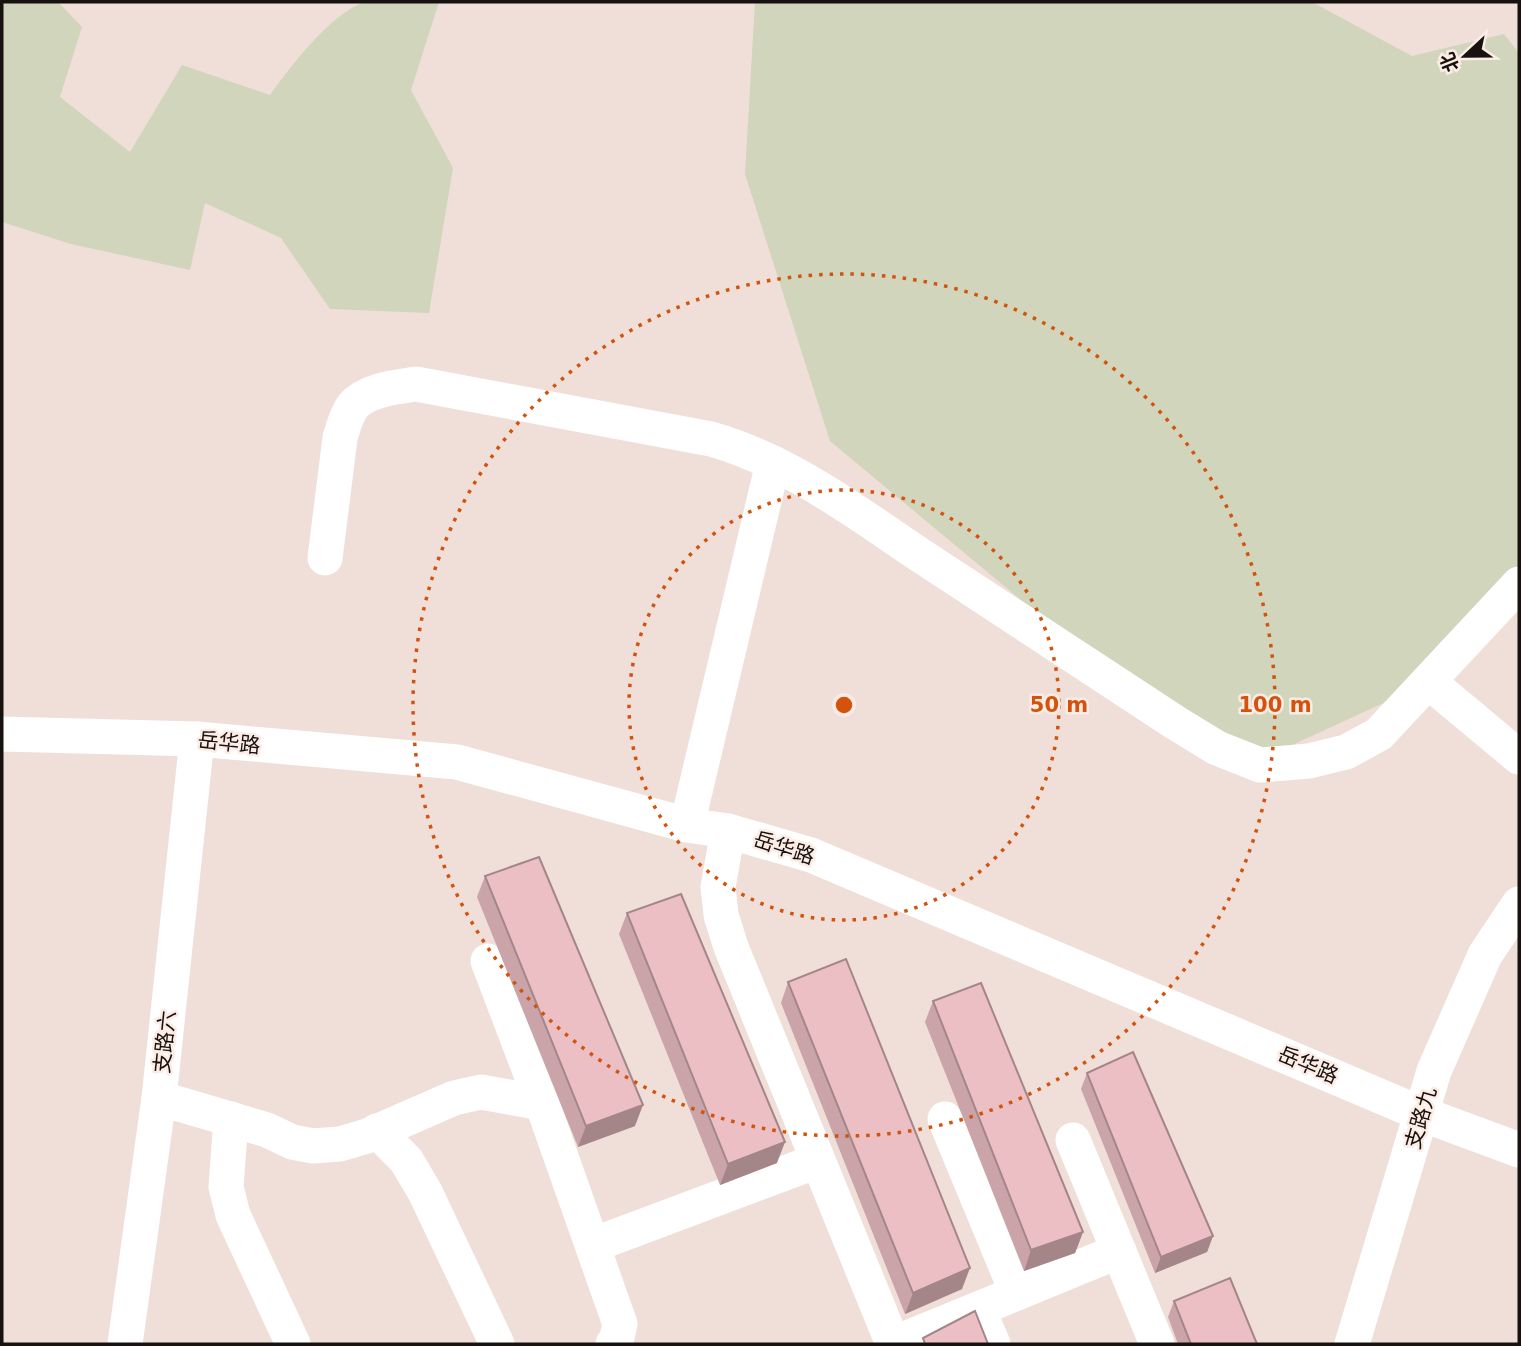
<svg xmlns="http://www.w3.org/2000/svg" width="1521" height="1346" font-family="'DejaVu Sans','Noto Sans SC',sans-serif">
  <rect width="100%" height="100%" fill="#efdfd8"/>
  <g fill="#d0d5bb">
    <path d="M2 2H58L82 27 60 97 130 152 182 65 270 95C290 67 330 15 362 3 373 0 424 2 439 2L411 90 453 168 429 313 330 309 281 238 205 203 190 270 71 244 2 222Z"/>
    <polygon points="755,2 1312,2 1412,56 1504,34 1519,53 1519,578 1429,682 1264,758 1141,700 830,441 745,174"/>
  </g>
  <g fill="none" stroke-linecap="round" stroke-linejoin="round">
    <g stroke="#fff" stroke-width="35">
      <path d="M325 558 340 438C343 428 346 415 353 406 366 390 396 387 416 384L711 439C789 461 857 513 923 557 1008 612 1092 668 1176 723L1217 748 1260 765 1309 761 1346 752 1379 734 1519 584"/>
      <polyline points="1429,682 1519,757"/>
      <polyline points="2,734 197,739 457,762 687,825 728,831 811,855 1422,1114 1519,1150"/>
      <polyline points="687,825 773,463"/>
      <polyline points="728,831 718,887 721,915 731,947 893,1344"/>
      <polyline points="488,961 542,1103 620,1324 616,1342 613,1344"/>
      <polyline points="159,1098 267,1130 292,1142 313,1146 340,1144 367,1136 454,1098 481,1092 542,1103"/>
      <polyline points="231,1119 226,1187 233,1215 293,1344"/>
      <polyline points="945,1119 1017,1293"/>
      <polyline points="377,1131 406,1160 425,1192 497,1344"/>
      <polyline points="1073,1140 1157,1344"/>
      <polyline points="593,1245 817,1161"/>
      <polyline points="978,1309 993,1344"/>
      <polyline points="125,1344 159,1098 197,739"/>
      <polyline points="893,1344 1119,1251"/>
      <polyline points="1352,1344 1434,1071 1485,955 1519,904"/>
    </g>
  </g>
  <g fill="#caa4a9">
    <polygon points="485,876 635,1126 578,1147 477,897"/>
    <polygon points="627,913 777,1163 720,1185 619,934"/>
    <polygon points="788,982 962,1289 905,1314 781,1003"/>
    <polygon points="933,1001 1083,1232 1075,1253 1024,1271 925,1022"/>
    <polygon points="1087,1073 1213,1236 1207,1252 1155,1273 1081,1089"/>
    <polygon points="1174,1301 1257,1344 1178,1344 1168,1317"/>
  </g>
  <g fill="#a48689">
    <polygon points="643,1105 635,1126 578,1147 586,1126"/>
    <polygon points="785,1142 777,1163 720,1185 728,1164"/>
    <polygon points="1083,1232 1075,1253 1024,1271 1031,1250"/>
    <polygon points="1213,1236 1207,1252 1155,1273 1161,1257"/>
    <polygon points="970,1268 962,1289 905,1314 913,1293"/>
  </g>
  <g fill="#ebbfc4" stroke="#a48689" stroke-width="2">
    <polygon points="539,857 643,1105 586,1126 485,876"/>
    <polygon points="681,894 785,1142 728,1164 627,913"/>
    <polygon points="846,959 970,1268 913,1293 788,982"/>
    <polygon points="981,983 1083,1232 1031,1250 933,1001"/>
    <polygon points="1133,1052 1213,1236 1161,1257 1087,1073"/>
    <polygon points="1230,1278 1257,1344 1191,1344 1174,1301"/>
    <polygon points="975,1311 988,1344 925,1344 923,1338"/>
  </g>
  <g fill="none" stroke="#d3520c" stroke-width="3.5" stroke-dasharray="3.5 7">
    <circle cx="844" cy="705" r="215"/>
    <circle cx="844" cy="705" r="431"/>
  </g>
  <g text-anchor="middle" stroke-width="5" stroke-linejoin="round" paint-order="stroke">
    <g font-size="21" fill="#17120f" stroke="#fdece5">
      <text transform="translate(229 743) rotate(6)" y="7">岳华路</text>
      <text transform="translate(784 848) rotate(18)" y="7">岳华路</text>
      <text transform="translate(165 1042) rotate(-84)" y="7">支路六</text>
      <text transform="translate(1308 1065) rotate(23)" y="7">岳华路</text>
      <text transform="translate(1421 1118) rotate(-74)" y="7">支路九</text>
    </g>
  </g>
  <circle cx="844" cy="705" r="10" fill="#d3520c" stroke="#fdece5" stroke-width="3.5"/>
  <g font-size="21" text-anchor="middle" font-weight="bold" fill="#d3520c" stroke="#fdece5" stroke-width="5" stroke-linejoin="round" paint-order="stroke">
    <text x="1059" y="712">50 m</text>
    <text x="1275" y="712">100 m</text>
  </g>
  <rect width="1521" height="1346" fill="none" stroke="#17120f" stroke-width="7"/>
  <g transform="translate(1465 56) rotate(248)" stroke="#fdece5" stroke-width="5" paint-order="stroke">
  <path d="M0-5L12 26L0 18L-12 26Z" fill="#17120f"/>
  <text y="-10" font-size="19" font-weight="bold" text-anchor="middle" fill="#17120f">北</text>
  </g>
</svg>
